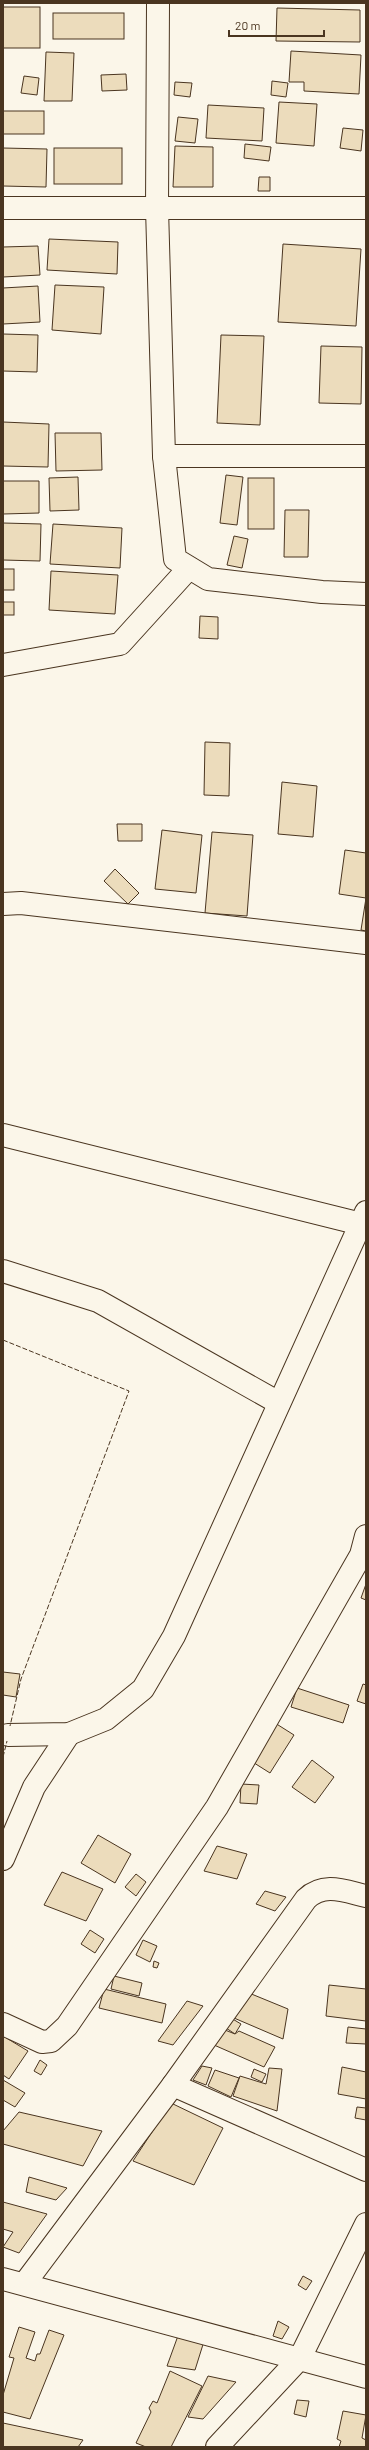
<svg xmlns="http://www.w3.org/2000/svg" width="369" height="2450" font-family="Barlow,sans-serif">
  <rect width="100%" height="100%" fill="#fbf6e9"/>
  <g fill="#ecdcbc" stroke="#4a3520">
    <rect x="3" y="7" width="37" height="41"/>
    <polygon points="277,8 360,10 360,42 276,41"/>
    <rect x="53" y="13" width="71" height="26"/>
    <polygon points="291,51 361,55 359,94 304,91 304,82 289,82"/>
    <polygon points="46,52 74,53 72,101 44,101"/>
    <polygon points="126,74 127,90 102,91 101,75"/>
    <polygon points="24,76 39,78 37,95 21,93"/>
    <polygon points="272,81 288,83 286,97 271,95"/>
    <polygon points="175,82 192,83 190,97 174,95"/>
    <polygon points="279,102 317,104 314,146 276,143"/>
    <polygon points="208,105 264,108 262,141 206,138"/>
    <rect x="3" y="111" width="41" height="23"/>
    <polygon points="178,117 198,119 195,143 175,141"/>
    <polygon points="343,128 363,130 361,151 340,148"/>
    <polygon points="245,144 271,147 269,161 244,158"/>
    <polygon points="175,146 213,147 213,187 173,187"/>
    <polygon points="3,148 47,149 46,187 3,186"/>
    <rect x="54" y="148" width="68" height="36"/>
    <polygon points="259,177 270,177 270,191 258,191"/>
    <polygon points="49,239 118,242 117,274 47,270"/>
    <polygon points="283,244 361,249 356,326 278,322"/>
    <polygon points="38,246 40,275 3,277 3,247"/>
    <polygon points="55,285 104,287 101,334 52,330"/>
    <polygon points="38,286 40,322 3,324 3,288"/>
    <polygon points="3,334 38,335 37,372 3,371"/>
    <polygon points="221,335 264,336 260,425 217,423"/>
    <polygon points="321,346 362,347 361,404 319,403"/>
    <polygon points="3,422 49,424 48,467 3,466"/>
    <polygon points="55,433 101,433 102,470 56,471"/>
    <polygon points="226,475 243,477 237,525 220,523"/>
    <polygon points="78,477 79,510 50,511 49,478"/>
    <rect x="248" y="478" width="26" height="51"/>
    <polygon points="3,481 39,481 39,513 3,514"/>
    <polygon points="285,510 309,510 308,557 284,557"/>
    <polygon points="3,523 41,524 40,561 3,560"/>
    <polygon points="53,524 122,528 120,568 50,564"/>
    <polygon points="234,536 248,539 242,568 227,565"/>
    <rect x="3" y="569" width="11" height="21"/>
    <polygon points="51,571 118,575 115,614 49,610"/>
    <rect x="3" y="602" width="11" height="13"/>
    <polygon points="200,616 218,617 218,639 199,638"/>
    <polygon points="205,742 230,743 229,796 204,795"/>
    <polygon points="282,782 317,786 313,837 278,834"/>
    <polygon points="117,824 142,824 142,841 118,841"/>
    <polygon points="162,830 202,835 196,893 155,889"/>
    <polygon points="212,832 253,835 247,916 205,913"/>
    <polygon points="345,850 366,853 366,931 361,930 366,898 339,894"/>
    <polygon points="115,869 139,893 128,904 104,881"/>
    <polygon points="366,1584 366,1600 361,1598"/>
    <polygon points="3,1672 20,1674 16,1697 3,1695"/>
    <polygon points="363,1684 366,1685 366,1704 357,1701"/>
    <polygon points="297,1688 349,1705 343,1723 291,1707"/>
    <polygon points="275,1723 294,1735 270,1773 251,1761"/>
    <polygon points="312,1760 334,1777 315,1803 292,1787"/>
    <polygon points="241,1784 259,1785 257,1804 240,1803"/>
    <polygon points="98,1835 131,1854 115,1883 81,1863"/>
    <polygon points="217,1846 247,1854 237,1879 204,1871"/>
    <polygon points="62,1872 103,1889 86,1921 44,1905"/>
    <polygon points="136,1874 146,1882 136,1896 125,1887"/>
    <polygon points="265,1891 286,1897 275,1911 256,1904"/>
    <polygon points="90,1930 104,1939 95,1953 81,1944"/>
    <polygon points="143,1940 157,1946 150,1962 136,1955"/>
    <polygon points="154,1961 159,1963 157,1968 153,1967"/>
    <polygon points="114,1976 142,1983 139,1996 111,1989"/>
    <polygon points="329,1985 366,1989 366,2021 326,2016"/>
    <polygon points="104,1989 166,2004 162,2023 99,2008"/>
    <polygon points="249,1993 288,2009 283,2039 234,2018"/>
    <polygon points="187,2001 203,2006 173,2045 158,2041"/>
    <polygon points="231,2018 241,2024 235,2034 226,2028"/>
    <polygon points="348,2027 366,2029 366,2044 346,2043"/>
    <polygon points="220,2028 235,2034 239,2031 275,2047 264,2067 214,2045"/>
    <polygon points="3,2036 28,2051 9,2079 3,2075"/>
    <polygon points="40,2060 47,2065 41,2075 34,2071"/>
    <polygon points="202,2066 212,2068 206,2085 193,2080"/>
    <polygon points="342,2067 366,2072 366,2099 338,2094"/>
    <polygon points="269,2068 282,2069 277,2111 233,2096 240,2076 266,2084"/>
    <polygon points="254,2069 266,2074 262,2082 251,2077"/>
    <polygon points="215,2070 239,2078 231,2097 208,2086"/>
    <polygon points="3,2080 25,2093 15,2107 3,2100"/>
    <polygon points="171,2103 223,2128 194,2185 133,2161"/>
    <polygon points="357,2107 366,2108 366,2120 355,2118"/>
    <polygon points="19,2112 102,2131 83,2166 3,2144 3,2131"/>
    <polygon points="29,2177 67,2188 56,2200 26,2192"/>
    <polygon points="3,2202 47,2214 19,2253 3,2247 13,2232 3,2229"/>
    <polygon points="303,2276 312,2281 306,2290 298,2285"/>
    <polygon points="278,2321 289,2327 282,2339 273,2336"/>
    <polygon points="19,2327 35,2332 26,2358 35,2361 37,2354 40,2354 49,2330 64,2335 30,2419 3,2412 3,2395 14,2358 9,2357"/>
    <polygon points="179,2333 205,2338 195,2370 167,2366"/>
    <polygon points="170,2371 202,2386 171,2447 146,2447 136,2443 151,2412 149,2408 153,2401 157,2403"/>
    <polygon points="208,2376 236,2382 203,2419 188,2417"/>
    <polygon points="297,2400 309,2401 306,2417 294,2414"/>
    <polygon points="343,2411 366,2415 362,2438 366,2440 366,2447 339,2447 341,2441 337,2439"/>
    <polygon points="3,2423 83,2440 78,2447 3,2447"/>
  </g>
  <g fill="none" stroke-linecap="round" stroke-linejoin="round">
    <g stroke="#4a3520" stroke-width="24">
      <g id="minor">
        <polyline points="158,3 157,208 164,456 175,559 208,579 322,592 366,594"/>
        <polyline points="3,208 366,208"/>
        <polyline points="164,456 366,456"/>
        <polyline points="3,665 120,644 189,568"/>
        <polyline points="3,904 21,903 366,943"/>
        <polyline points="3,1135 361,1224"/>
        <polyline points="3,1271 98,1301 279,1403"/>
        <polyline points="8,1735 69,1734 106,1719 143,1689 174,1636 366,1212"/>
        <polyline points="3,1859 34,1787 69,1734"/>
        <polyline points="3,2024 42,2042 51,2041 67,2026 217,1807 361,1555 366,1536"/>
        <polyline points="173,2085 366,2170"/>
        <polyline points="3,2279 366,2377"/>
        <path d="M25 2283 173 2085 306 1899C324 1882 344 1891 366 1896"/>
        <polyline points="217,2447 300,2358 366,2224"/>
      </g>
    </g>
    <use href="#minor" stroke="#fbf6e9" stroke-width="22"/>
    <g stroke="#4a3520" stroke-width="1" stroke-dasharray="5 2" stroke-linecap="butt">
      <polyline points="3,1340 129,1391 21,1679 10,1726"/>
      <polyline points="3,1757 7,1741"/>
    </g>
  </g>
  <rect width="369" height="2450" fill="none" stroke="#4a3520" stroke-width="8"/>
  <path d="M229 30v6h95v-6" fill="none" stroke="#4a3520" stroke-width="2"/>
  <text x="235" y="30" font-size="12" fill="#4a3520" stroke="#fbf6e9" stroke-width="3" paint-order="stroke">20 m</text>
</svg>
